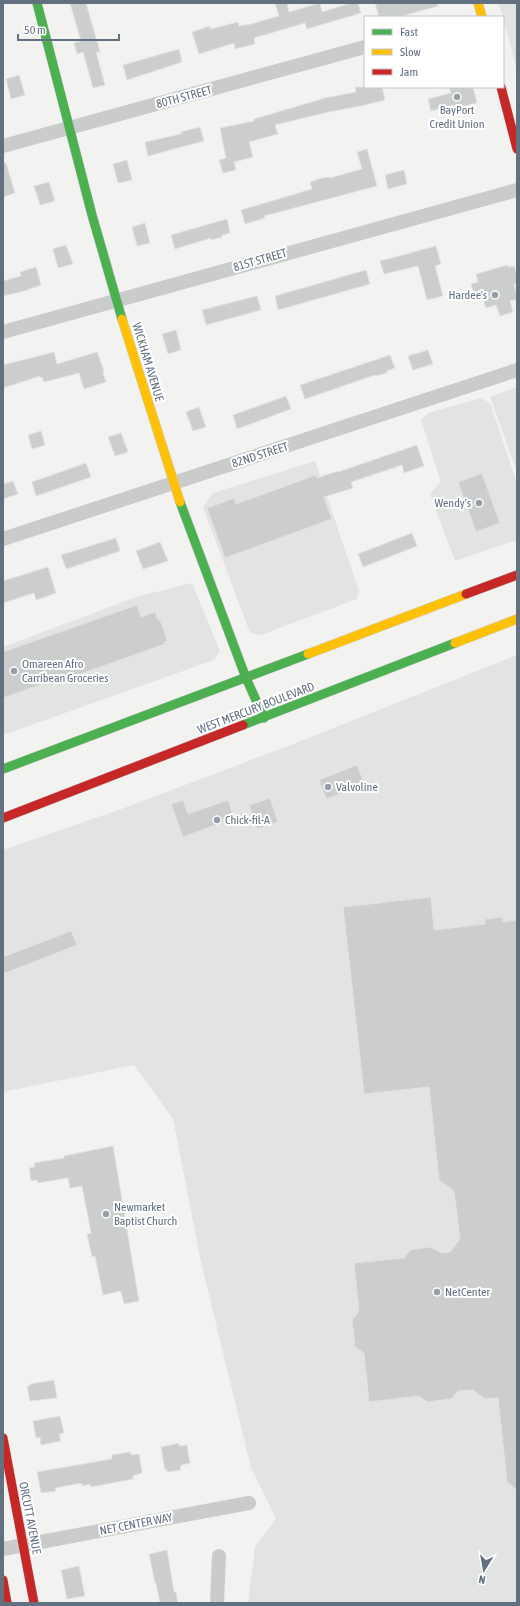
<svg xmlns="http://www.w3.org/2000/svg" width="520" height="1606" font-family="'Asap Condensed',sans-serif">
  <rect width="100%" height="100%" fill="#f2f3f0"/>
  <g fill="#e2e4e3">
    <polygon points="498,3 517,3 517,71 503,17"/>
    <polygon points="517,387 517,472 490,397"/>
    <polygon points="481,398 490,403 517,483 517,540 455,561 430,494 441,482 421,420 428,413"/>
    <polygon points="315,461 359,591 357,599 261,635 250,633 203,507 213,493"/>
    <polygon points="192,583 220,651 214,660 3,735 3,647 136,597"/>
    <polygon points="517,655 517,1603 248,1603 255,1547 276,1519 251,1468 201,1262 173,1119 134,1065 3,1092 3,850 124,808 296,743"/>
  </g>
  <g fill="#cccecd" stroke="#e2e2e0">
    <polygon points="70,3 86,3 100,52 96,52 105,85 93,88 83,52 77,54 74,43 81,41"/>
    <polygon points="275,3 287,3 289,12 320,3 322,12 351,3 358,3 361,13 307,29 305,23 254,38 255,44 235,49 234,43 199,54 192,32 210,26 210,29 238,22 239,26 251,24 279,16"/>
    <polygon points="375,3 437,3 438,6 399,17 379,17"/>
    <polygon points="179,49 182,62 127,80 123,65"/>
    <polygon points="19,75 25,95 11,99 6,79"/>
    <polygon points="355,87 382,87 385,100 365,105 324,113 275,125 278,134 249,142 253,157 234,162 236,170 223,173 219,160 226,158 220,128 254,121 254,119 325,98 356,92"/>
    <polygon points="449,87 473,87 477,103 454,109 453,105 431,111 428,99 451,93"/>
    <polygon points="200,127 204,141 148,156 145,142 181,134 181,132"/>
    <polygon points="367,149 377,186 264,216 265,218 245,224 241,210 312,189 310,182 322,178 329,177 330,178 362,169 357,152"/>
    <polygon points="127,160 132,180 118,183 113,164"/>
    <polygon points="3,163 6,163 15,193 3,197"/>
    <polygon points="404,170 407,184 388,189 385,175"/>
    <polygon points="49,182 55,201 40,205 34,186"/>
    <polygon points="227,219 230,233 222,235 222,237 211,240 211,238 175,249 171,235"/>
    <polygon points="145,223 150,243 137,246 132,227"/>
    <polygon points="66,245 73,264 58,268 53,249"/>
    <polygon points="436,246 441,264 435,266 443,296 427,300 418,266 384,274 380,261"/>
    <polygon points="508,265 508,267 514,266 517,276 517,283 514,284 517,299 510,301 513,312 500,316 496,305 486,308 482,296 475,298 471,284 478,282 476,274"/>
    <polygon points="36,267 41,285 21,292 3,296 3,281 21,276 20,272"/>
    <polygon points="366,270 370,284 278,310 275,296"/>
    <polygon points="257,296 261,310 206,325 202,310"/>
    <polygon points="176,330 181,350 168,354 162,334"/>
    <polygon points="428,350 433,364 413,370 408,356"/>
    <polygon points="54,352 57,364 97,352 104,371 103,372 106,382 84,389 79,373 44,382 42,377 40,378 40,376 3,388 3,365"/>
    <polygon points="390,355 395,368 386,371 387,373 376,376 375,375 305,399 300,385"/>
    <polygon points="286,396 291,409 237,429 233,415"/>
    <polygon points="199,407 206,427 193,431 186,412"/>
    <polygon points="41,431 45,445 32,449 28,435"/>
    <polygon points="121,433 128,452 115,456 108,437"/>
    <polygon points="417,445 424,466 404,473 402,465 351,482 353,488 324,497 332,519 225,558 207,508 234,498 236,504 316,475 317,478 338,471 338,472"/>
    <polygon points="86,463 91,477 36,496 32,482"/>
    <polygon points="482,473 500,523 476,532 458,482"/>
    <polygon points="13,481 18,494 3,499 3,484"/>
    <polygon points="412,533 417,546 363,567 358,554"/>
    <polygon points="116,538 120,551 66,569 61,555"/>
    <polygon points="160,542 168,561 143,569 136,551"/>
    <polygon points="48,567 56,593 36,600 34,593 3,603 3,581"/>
    <polygon points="137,605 141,617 155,612 158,620 160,620 167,639 167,641 164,642 165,644 69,678 68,676 65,676 3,698 3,652"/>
    <polygon points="357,765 365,785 326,799 319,780"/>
    <polygon points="270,798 278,822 257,829 249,805"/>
    <polygon points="183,800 188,814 228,800 234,818 183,837 171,804"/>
    <polygon points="431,897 434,930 485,924 485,919 502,917 503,922 517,920 517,1490 507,1482 498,1398 485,1399 473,1390 458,1391 451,1399 427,1402 419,1396 369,1402 364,1353 355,1347 352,1320 359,1311 354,1263 404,1258 410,1250 430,1247 442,1253 450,1252 460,1239 454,1191 439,1180 429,1087 364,1094 343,907"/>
    <polygon points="71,931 77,945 3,974 3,957"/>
    <polygon points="113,1146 139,1301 124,1304 121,1291 103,1295 95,1256 92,1257 87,1234 91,1233 82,1186 70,1188 68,1178 38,1183 37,1180 31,1181 29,1168 35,1167 34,1163 64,1158 64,1156"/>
    <polygon points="54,1380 57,1398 30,1401 27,1386 30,1386 30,1384"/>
    <polygon points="60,1416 64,1433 59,1434 61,1441 41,1445 40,1437 36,1438 33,1421"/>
    <polygon points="179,1443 179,1446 187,1445 190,1463 182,1465 182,1466 180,1466 181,1470 167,1472 167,1469 165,1470 161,1447"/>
    <polygon points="130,1452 131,1455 139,1454 142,1473 135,1475 133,1476 133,1479 91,1487 90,1484 82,1486 82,1483 55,1488 56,1491 41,1493 37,1472 112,1459 112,1455"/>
    <polygon points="167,1550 174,1592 176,1592 178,1603 160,1603 156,1583 155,1583 149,1554"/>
    <polygon points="79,1566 85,1596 67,1599 61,1570"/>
  </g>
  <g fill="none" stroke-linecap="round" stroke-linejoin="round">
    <g stroke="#cfd0d0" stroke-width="10">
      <g id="fast">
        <polyline points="37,3 92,215 122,319"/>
        <polyline points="180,502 246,678 264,718"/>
        <polyline points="243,725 455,643"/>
        <polyline points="3,769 308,654"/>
      </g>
    </g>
    <g stroke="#cfd0d0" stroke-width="10">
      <g id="slow">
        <polyline points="478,3 482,17"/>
        <polyline points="122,319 180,502"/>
        <polyline points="455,643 517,619"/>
        <polyline points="308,654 466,594"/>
      </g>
    </g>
    <g stroke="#cfd0d0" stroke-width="10">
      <g id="jam">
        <polyline points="501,87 517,149"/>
        <polyline points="466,594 517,575"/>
        <polyline points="3,818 243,725"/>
        <polyline points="3,1438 34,1603"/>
        <polyline points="3,1580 7,1603"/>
      </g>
    </g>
    <g stroke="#cacbcb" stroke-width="14">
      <polyline points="3,146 365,47"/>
      <polyline points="3,332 517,190"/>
      <polyline points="3,539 517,370"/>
      <polyline points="3,1549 249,1503"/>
      <polyline points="217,1603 219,1556"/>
    </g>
    <use href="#fast" stroke="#4caf50" stroke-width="9"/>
    <use href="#slow" stroke="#ffc107" stroke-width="9"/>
    <use href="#jam" stroke="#c62828" stroke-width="9"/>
  </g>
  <g fill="#959ea7" stroke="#fff" stroke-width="1.5">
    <circle cx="457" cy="97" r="4"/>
    <circle cx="495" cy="295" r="4"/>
    <circle cx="479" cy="503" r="4"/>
    <circle cx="14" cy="671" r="4"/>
    <circle cx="328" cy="787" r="4"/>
    <circle cx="217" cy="820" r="4"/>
    <circle cx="106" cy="1214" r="4"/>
    <circle cx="437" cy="1292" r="4"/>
  </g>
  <g text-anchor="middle" stroke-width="4" stroke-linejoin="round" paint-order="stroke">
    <g font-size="12" fill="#637080" stroke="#fff">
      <text transform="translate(184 97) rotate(-15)" y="4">80TH STREET</text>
      <text transform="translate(260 260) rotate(-16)" y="4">81ST STREET</text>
      <text transform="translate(148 362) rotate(73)" y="4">WICKHAM AVENUE</text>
      <text transform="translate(260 455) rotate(-18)" y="4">82ND STREET</text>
      <text transform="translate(256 708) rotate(-21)" y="4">WEST MERCURY BOULEVARD</text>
      <text transform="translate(30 1518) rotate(79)" y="4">ORCUTT AVENUE</text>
      <text transform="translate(136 1524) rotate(-11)" y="4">NET CENTER WAY</text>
    </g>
    <g font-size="12" fill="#637080" stroke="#fff" text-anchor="start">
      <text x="457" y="114" text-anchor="middle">BayPort<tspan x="457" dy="14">Credit Union</tspan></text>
      <text x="487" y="299" text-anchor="end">Hardee's</text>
      <text x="471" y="507" text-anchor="end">Wendy's</text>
      <text x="22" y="668">Omareen Afro<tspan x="22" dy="14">Carribean Groceries</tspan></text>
      <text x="336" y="791">Valvoline</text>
      <text x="225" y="824">Chick-fil-A</text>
      <text x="114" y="1211">Newmarket<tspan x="114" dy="14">Baptist Church</tspan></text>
      <text x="445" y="1296">NetCenter</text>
    </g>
  </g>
  <rect width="520" height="1606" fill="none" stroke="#637080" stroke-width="8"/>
  <rect x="364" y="16" width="140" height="72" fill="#ffffff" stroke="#c1c6cc"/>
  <rect x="372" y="29" width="20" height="6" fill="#4caf50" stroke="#c1c6cc"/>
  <text x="400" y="36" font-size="12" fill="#637080">Fast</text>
  <rect x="372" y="49" width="20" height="6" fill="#ffc107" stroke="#c1c6cc"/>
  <text x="400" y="56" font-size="12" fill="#637080">Slow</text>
  <rect x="372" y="69" width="20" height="6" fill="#c62828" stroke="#c1c6cc"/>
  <text x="400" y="76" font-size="12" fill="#637080">Jam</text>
  <g transform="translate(484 1570) rotate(191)" stroke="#ffffff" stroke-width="3" paint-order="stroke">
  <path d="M0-3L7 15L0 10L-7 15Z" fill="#637080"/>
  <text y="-6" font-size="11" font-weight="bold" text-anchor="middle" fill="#637080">N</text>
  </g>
  <path d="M18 34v6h101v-6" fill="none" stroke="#637080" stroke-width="2"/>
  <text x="24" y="34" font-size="12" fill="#637080" stroke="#ffffff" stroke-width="3" paint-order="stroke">50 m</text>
</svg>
